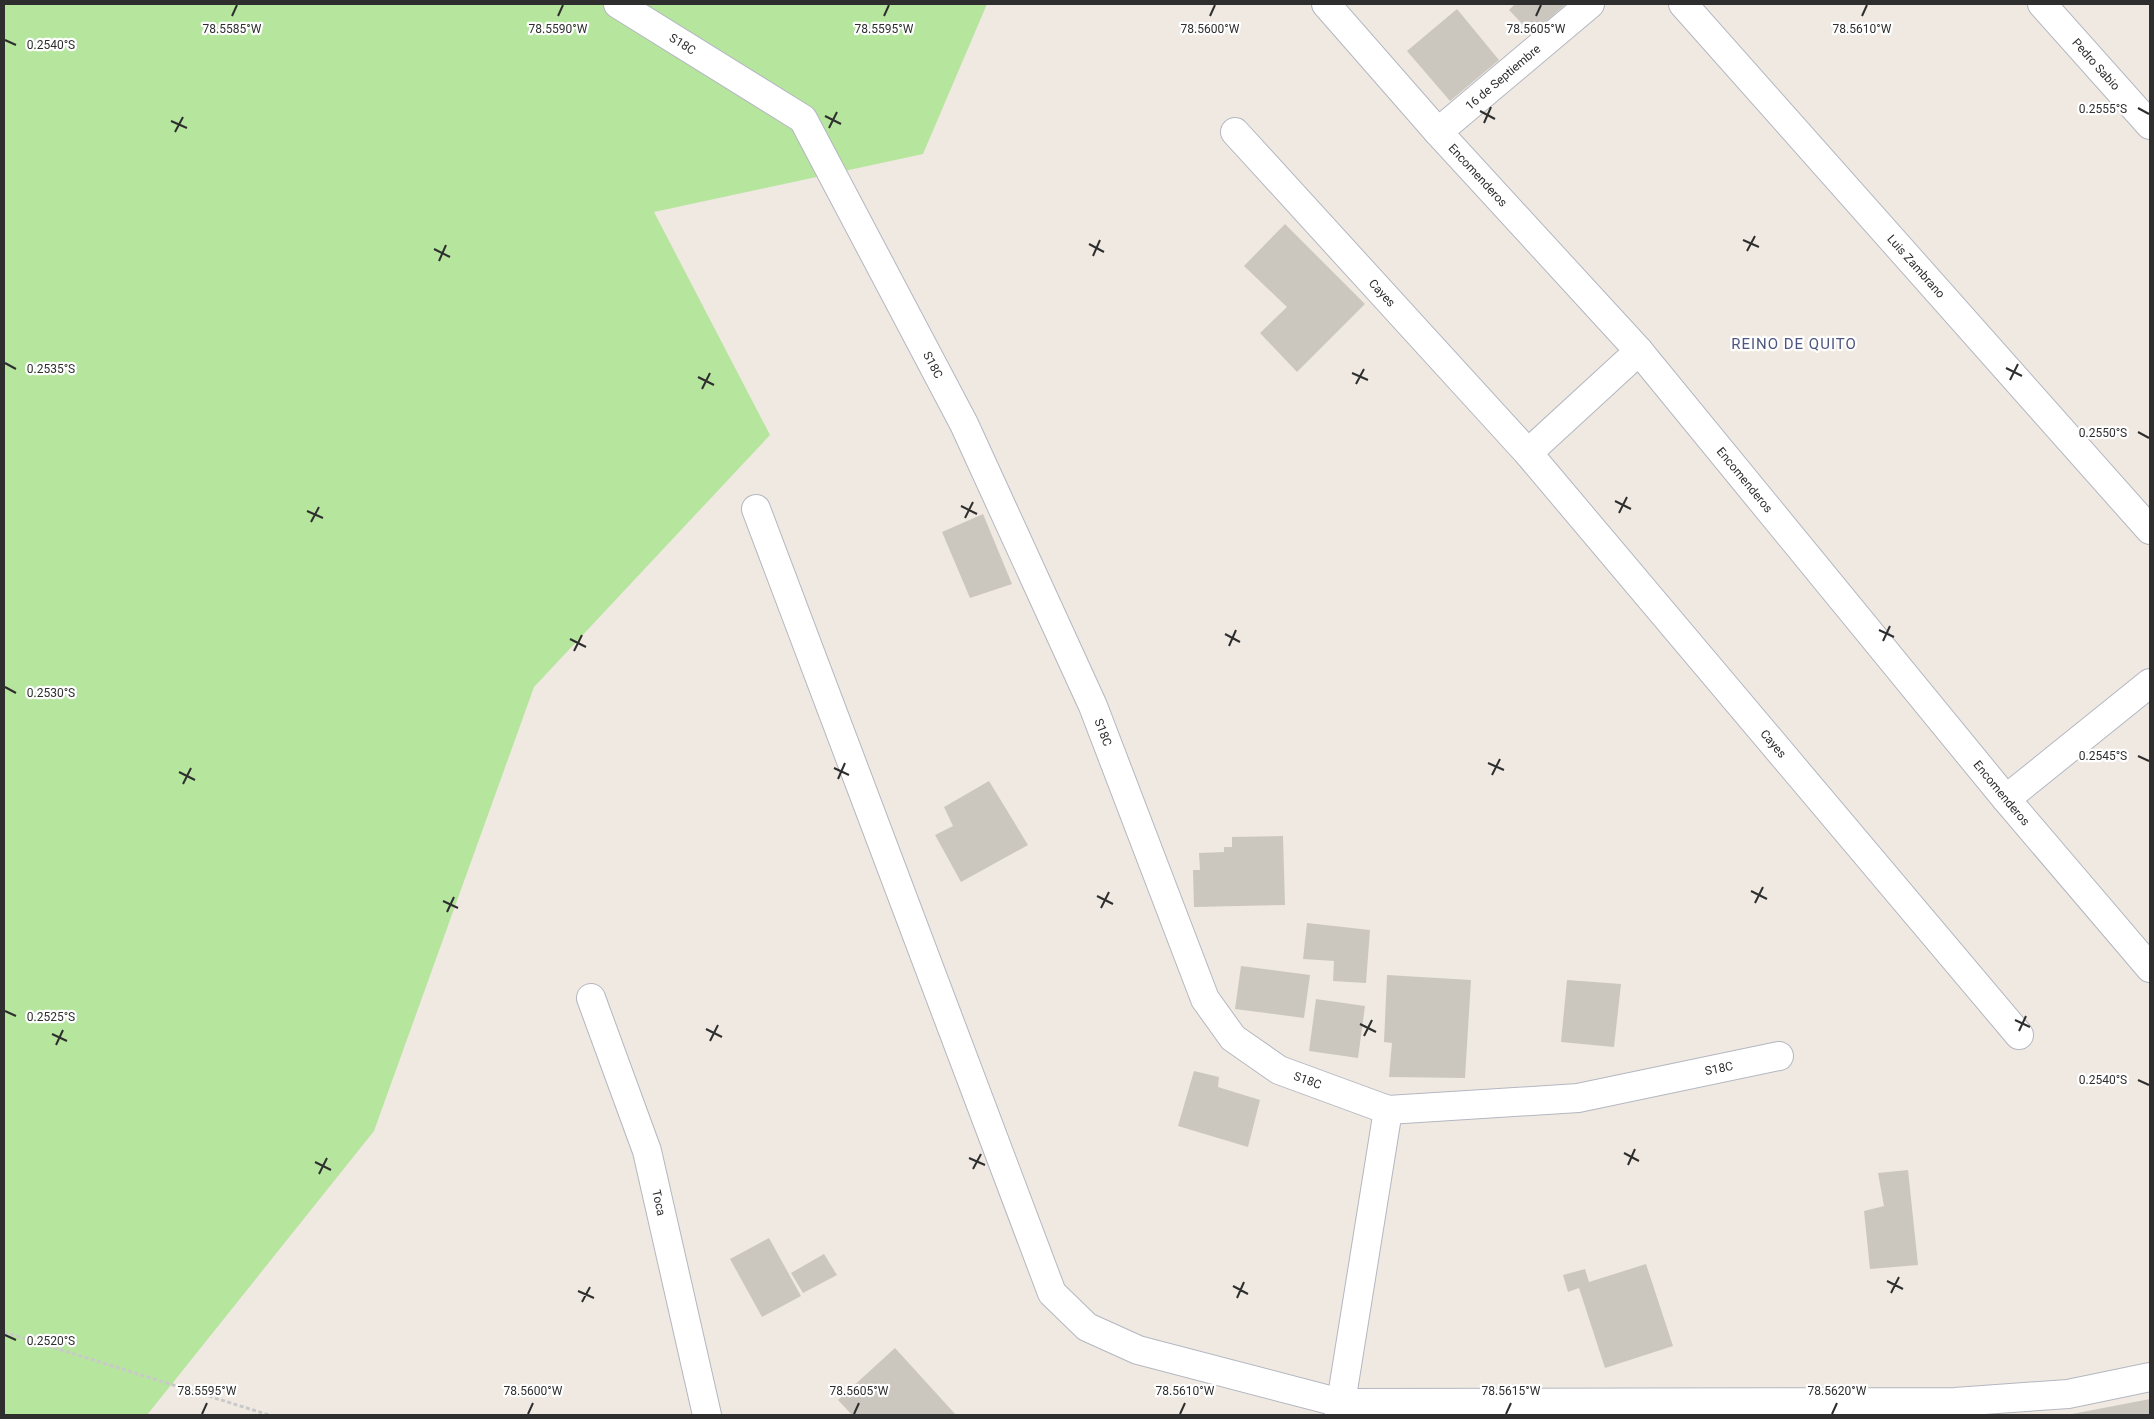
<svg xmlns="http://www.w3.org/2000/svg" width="2154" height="1419" font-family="Roboto,sans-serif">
  <rect width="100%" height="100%" fill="#efe9e1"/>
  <polygon fill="#b6e59e" points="4,4 987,4 923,154 654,212 770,435 534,687 374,1131 147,1415 4,1415"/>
  <g fill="#cbc7bf">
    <polygon points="1515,4 1566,4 1532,34 1509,10"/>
    <polygon points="1457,9 1499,60 1450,101 1407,51"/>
    <polygon points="1285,224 1365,304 1297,372 1260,333 1287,307 1244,266"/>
    <polygon points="983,514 1012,584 970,598 942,532"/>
    <polygon points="989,781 1028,845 961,882 935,835 953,826 944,807"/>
    <polygon points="1283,836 1285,905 1194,907 1193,870 1200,870 1199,853 1224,852 1224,847 1232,847 1232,837"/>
    <polygon points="1307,923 1370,930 1366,983 1333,981 1334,961 1303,959"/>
    <polygon points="1241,966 1310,975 1304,1018 1235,1009"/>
    <polygon points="1387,975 1471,980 1465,1078 1389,1077 1392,1043 1384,1042"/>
    <polygon points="1567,980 1621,984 1614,1047 1561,1042"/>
    <polygon points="1316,999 1365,1006 1358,1058 1309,1051"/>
    <polygon points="1194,1071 1219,1077 1218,1087 1260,1100 1248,1147 1178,1126"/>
    <polygon points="1908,1170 1918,1265 1870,1269 1864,1211 1884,1206 1878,1173"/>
    <polygon points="769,1238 801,1296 762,1317 730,1259"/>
    <polygon points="824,1254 837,1275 803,1293 791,1273"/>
    <polygon points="1646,1264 1673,1346 1605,1368 1579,1288 1568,1292 1563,1275 1585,1269 1589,1282"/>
    <polygon points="895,1348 956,1415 852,1415 838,1400"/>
    <polygon points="2150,1399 2150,1415 2072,1415 2072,1414"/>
  </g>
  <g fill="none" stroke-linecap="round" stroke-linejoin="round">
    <g stroke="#b4b7c1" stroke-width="30">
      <g id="minor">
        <path id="s1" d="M618 4 803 119 964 424 1093 706 1205 999 1233 1038 1279 1070 1388 1110 1578 1098 1779 1056"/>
        <path id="s2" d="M1326 4 1438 132 1639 351 2006 799 2150 968"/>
        <path id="s3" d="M1683 4 2150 530"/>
        <path id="s4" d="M2042 4 2150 125"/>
        <path id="s5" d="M1235 132 1528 453 2019 1035"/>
        <path id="s6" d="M1438 132 1590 4"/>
        <polyline points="1528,453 1639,351"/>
        <polyline points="756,509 1052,1293 1087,1327 1138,1350 1341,1403 1955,1402 2068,1394 2150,1377"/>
        <polyline points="2006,799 2150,683"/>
        <path id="s7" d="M591 998 647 1151 707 1415"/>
        <polyline points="1339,1415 1388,1110"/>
      </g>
    </g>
    <polyline stroke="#c9c9c9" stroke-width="3" stroke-dasharray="4 2.5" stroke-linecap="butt" points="4,1332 269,1415"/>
    <use href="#minor" stroke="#fff" stroke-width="28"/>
  </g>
  <path fill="none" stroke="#2e2e2e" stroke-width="2" d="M232 16 237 5M558 16 563 5M884 16 889 5M1210 16 1215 5M1536 16 1541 5M1862 16 1867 5M5 40 16 45M2138 108 2149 114M1480 111 1495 119M825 116 841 124M171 121 187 128M1484 123 1491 107M829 128 837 112M175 132 183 117M1743 240 1759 247M1089 244 1104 252M434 249 450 257M1747 251 1755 236M1093 256 1100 240M439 261 446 245M5 363 16 369M2006 368 2022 376M1352 373 1368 380M698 377 714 385M2010 380 2018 364M1356 384 1364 369M702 389 710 373M2138 432 2149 438M1615 501 1631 509M961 506 977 514M307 511 323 518M1619 513 1627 497M965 518 973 502M311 522 319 507M1879 630 1894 637M1225 634 1240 642M570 639 586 647M1883 641 1890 626M1229 646 1236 630M574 651 582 635M5 687 16 693M2138 756 2149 761M1488 763 1504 770M834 768 849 775M179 772 195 780M1492 775 1500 759M838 779 845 763M183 784 191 768M1751 891 1767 899M1097 896 1113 904M443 901 458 908M1755 903 1763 887M1101 908 1109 892M447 912 454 897M5 1011 16 1016M2015 1020 2030 1027M1360 1024 1376 1032M706 1029 722 1037M2019 1031 2026 1016M52 1034 67 1041M1364 1036 1372 1020M710 1041 718 1025M56 1045 63 1030M2138 1080 2149 1085M1624 1153 1639 1161M969 1158 985 1165M315 1162 331 1170M1628 1165 1635 1149M973 1169 981 1154M319 1174 327 1158M1887 1281 1903 1289M1233 1286 1248 1294M578 1291 594 1298M1891 1293 1899 1277M1237 1298 1244 1282M582 1302 590 1287M5 1335 16 1340M202 1414 207 1403M528 1414 533 1403M854 1414 859 1403M1180 1414 1185 1403M1506 1414 1511 1403M1832 1414 1837 1403"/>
  <g text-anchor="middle" stroke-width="4.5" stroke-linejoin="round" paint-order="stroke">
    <g font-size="12" fill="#2e2e2e" stroke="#fff">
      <text dy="4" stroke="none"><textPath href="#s1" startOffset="76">S18C</textPath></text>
      <text dy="4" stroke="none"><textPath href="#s4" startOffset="81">Pedro Sabio</textPath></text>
      <text dy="4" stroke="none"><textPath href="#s6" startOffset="85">16 de Septiembre</textPath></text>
      <text dy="4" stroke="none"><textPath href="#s2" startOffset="229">Encomenderos</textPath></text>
      <text dy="4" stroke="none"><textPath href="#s3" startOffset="351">Luis Zambrano</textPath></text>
      <text dy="4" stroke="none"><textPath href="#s5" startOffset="218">Cayes</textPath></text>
      <text dy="4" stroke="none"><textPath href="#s1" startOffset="496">S18C</textPath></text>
      <text dy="4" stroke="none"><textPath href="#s2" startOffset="634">Encomenderos</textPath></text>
      <text dy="4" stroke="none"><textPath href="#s1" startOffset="901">S18C</textPath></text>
      <text dy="4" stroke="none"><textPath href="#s5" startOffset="815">Cayes</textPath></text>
      <text dy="4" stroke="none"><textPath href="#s2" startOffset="1039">Encomenderos</textPath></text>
      <text dy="4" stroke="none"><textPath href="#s1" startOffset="1741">S18C</textPath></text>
      <text dy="4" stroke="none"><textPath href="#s1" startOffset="1321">S18C</textPath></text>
      <text dy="4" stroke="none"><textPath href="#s7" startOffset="216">Toca</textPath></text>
    </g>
    <g font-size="15" letter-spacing="1" fill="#4d5680" stroke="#fff">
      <text x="1794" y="349">REINO DE QUITO</text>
    </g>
  </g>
  <g font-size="12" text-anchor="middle" fill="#2e2e2e" stroke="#fff" stroke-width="4.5" stroke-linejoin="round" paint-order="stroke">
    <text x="232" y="33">78.5585°W</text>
    <text x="558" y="33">78.5590°W</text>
    <text x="884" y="33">78.5595°W</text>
    <text x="1210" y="33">78.5600°W</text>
    <text x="1536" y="33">78.5605°W</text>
    <text x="1862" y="33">78.5610°W</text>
    <text x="51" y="49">0.2540°S</text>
    <text x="2103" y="113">0.2555°S</text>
    <text x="51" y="373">0.2535°S</text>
    <text x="2103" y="437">0.2550°S</text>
    <text x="51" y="697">0.2530°S</text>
    <text x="2103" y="760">0.2545°S</text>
    <text x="51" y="1021">0.2525°S</text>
    <text x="2103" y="1084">0.2540°S</text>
    <text x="51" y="1345">0.2520°S</text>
    <text x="207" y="1395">78.5595°W</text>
    <text x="533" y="1395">78.5600°W</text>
    <text x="859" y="1395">78.5605°W</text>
    <text x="1185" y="1395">78.5610°W</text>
    <text x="1511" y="1395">78.5615°W</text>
    <text x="1837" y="1395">78.5620°W</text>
  </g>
  <rect width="2154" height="1419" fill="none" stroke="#2e2e2e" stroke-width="10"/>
</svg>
